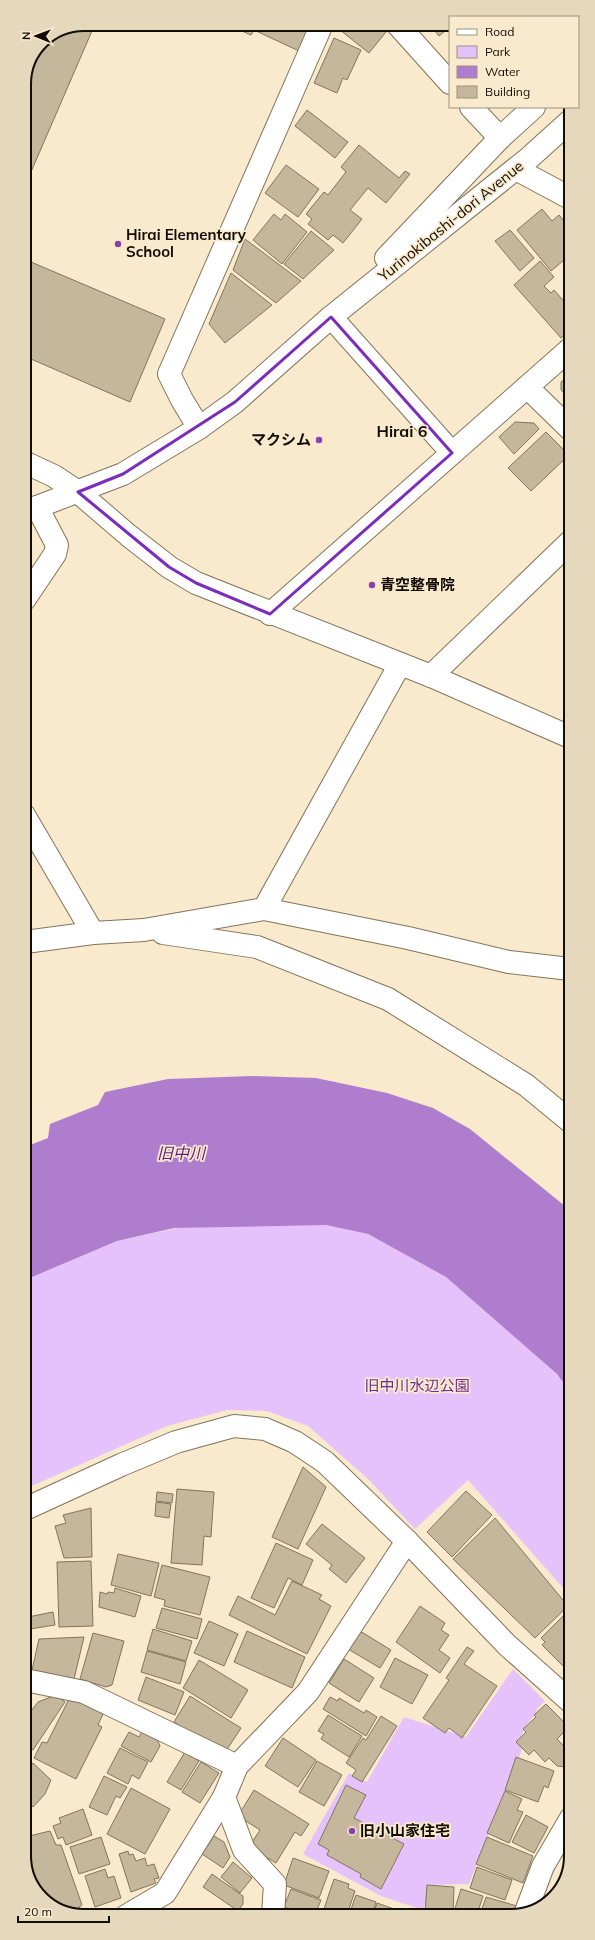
<svg xmlns="http://www.w3.org/2000/svg" width="595" height="1940" font-family="Mulish,'Noto Sans JP',sans-serif">
  <rect width="100%" height="100%" fill="#f9eacd"/>
  <g fill="#e6c2fd">
    <polygon points="261,1225 326,1225 368,1234 446,1277 557,1374 571,1393 571,1597 468,1480 415,1529 368,1479 308,1426 267,1411 227,1410 167,1426 25,1489 25,1280 117,1241 177,1228"/>
    <polygon points="513,1669 545,1701 536,1710 537,1713 526,1725 519,1742 523,1747 469,1884 431,1885 423,1910 381,1896 303,1854 349,1773 367,1782 404,1717 466,1737"/>
  </g>
  <polygon fill="#af7dce" points="252,1076 316,1078 387,1093 433,1108 470,1129 571,1211 571,1393 557,1374 446,1277 368,1234 326,1225 174,1228 117,1241 25,1280 25,1147 48,1138 50,1124 98,1105 105,1092 168,1079"/>
  <g fill="#c5b79b" stroke="#83755b">
    <polygon points="84,24 95,24 24,188 24,84 42,42"/>
    <polygon points="226,24 311,24 299,51 254,30 251,35"/>
    <polygon points="344,24 379,24 386,32 369,53 340,30"/>
    <polygon points="418,24 450,24 450,27 439,36 431,26 425,32"/>
    <polygon points="334,38 361,50 347,80 343,78 337,93 314,83"/>
    <polygon points="307,110 348,142 335,158 295,126"/>
    <polygon points="359,145 399,178 405,171 410,174 386,203 368,188 350,210 362,219 343,243 333,235 328,240 308,224 312,219 306,214 324,192 328,195 346,172 341,167"/>
    <polygon points="286,165 319,189 298,217 265,193"/>
    <polygon points="542,209 552,221 559,215 570,228 570,255 551,271 517,230"/>
    <polygon points="274,214 281,220 285,214 307,232 282,264 253,240"/>
    <polygon points="510,230 534,258 520,271 495,241"/>
    <polygon points="311,231 334,250 303,279 284,264"/>
    <polygon points="245,239 301,281 276,303 233,270"/>
    <polygon points="24,259 165,319 130,402 24,356"/>
    <polygon points="540,261 554,277 544,286 551,293 554,290 570,308 570,330 561,338 514,285"/>
    <polygon points="231,273 272,305 225,343 209,324"/>
    <polygon points="570,374 570,400 561,390 561,382"/>
    <polygon points="515,422 534,423 539,429 514,454 499,437"/>
    <polygon points="546,432 569,455 531,491 508,468"/>
    <polygon points="303,1467 326,1487 298,1549 272,1537"/>
    <polygon points="177,1489 214,1492 211,1537 204,1536 202,1565 171,1563"/>
    <polygon points="466,1491 492,1515 452,1557 427,1532"/>
    <polygon points="157,1492 173,1494 172,1503 156,1501"/>
    <polygon points="156,1502 171,1504 169,1518 155,1516"/>
    <polygon points="91,1508 92,1557 64,1558 55,1526 66,1523 63,1515"/>
    <polygon points="495,1518 568,1606 535,1638 453,1559"/>
    <polygon points="322,1524 365,1558 346,1583 329,1569 332,1565 306,1544"/>
    <polygon points="276,1543 313,1560 302,1585 288,1578 274,1608 251,1598"/>
    <polygon points="118,1554 159,1563 151,1596 111,1585"/>
    <polygon points="91,1561 93,1626 59,1627 57,1562"/>
    <polygon points="162,1565 210,1577 200,1615 164,1606 165,1600 154,1597"/>
    <polygon points="292,1581 322,1595 319,1599 331,1606 307,1654 229,1615 238,1596 275,1615"/>
    <polygon points="115,1588 141,1596 135,1617 99,1607 100,1592 107,1594 108,1592 114,1593"/>
    <polygon points="420,1606 445,1623 441,1630 449,1635 439,1650 450,1658 440,1673 396,1642"/>
    <polygon points="162,1608 202,1619 197,1639 156,1628"/>
    <polygon points="53,1612 55,1625 30,1629 28,1617"/>
    <polygon points="567,1612 571,1616 571,1662 565,1668 542,1645 545,1642 541,1638"/>
    <polygon points="209,1621 238,1634 224,1666 194,1653"/>
    <polygon points="153,1629 192,1641 186,1661 147,1650"/>
    <polygon points="247,1631 305,1657 292,1688 234,1662"/>
    <polygon points="360,1631 391,1650 380,1668 348,1649"/>
    <polygon points="93,1633 124,1641 112,1685 106,1687 80,1679"/>
    <polygon points="84,1637 74,1679 32,1670 39,1639"/>
    <polygon points="467,1647 474,1651 464,1664 497,1686 462,1738 449,1728 445,1733 423,1718 449,1680 446,1678"/>
    <polygon points="147,1651 186,1662 180,1684 141,1672"/>
    <polygon points="395,1658 428,1675 412,1704 380,1687"/>
    <polygon points="344,1659 374,1678 359,1702 329,1683"/>
    <polygon points="199,1660 248,1690 231,1718 183,1688"/>
    <polygon points="571,1667 571,1677 566,1672"/>
    <polygon points="146,1677 184,1692 175,1715 138,1700"/>
    <polygon points="56,1695 65,1702 33,1750 25,1744 25,1719 38,1702"/>
    <polygon points="190,1696 241,1728 224,1754 174,1722"/>
    <polygon points="70,1697 103,1714 98,1725 102,1727 76,1779 34,1758 42,1742 47,1743"/>
    <polygon points="330,1697 338,1701 339,1698 364,1713 366,1710 377,1717 366,1736 323,1709"/>
    <polygon points="546,1704 569,1727 557,1739 571,1753 569,1757 571,1762 566,1767 557,1766 549,1758 545,1762 534,1750 529,1755 516,1742 526,1732 523,1729 536,1717 534,1715"/>
    <polygon points="328,1715 362,1736 349,1757 321,1739 324,1734 318,1731"/>
    <polygon points="381,1716 397,1726 362,1782 352,1776 356,1770 346,1763 363,1738 366,1740"/>
    <polygon points="144,1728 155,1734 160,1746 151,1762 121,1746 129,1732 139,1737"/>
    <polygon points="283,1738 316,1760 298,1787 265,1766"/>
    <polygon points="120,1748 148,1762 139,1779 132,1775 128,1784 107,1773"/>
    <polygon points="25,1751 31,1758 25,1763"/>
    <polygon points="185,1752 199,1761 181,1790 167,1782"/>
    <polygon points="516,1757 554,1771 548,1788 544,1786 538,1802 505,1790"/>
    <polygon points="317,1761 342,1775 324,1806 299,1792"/>
    <polygon points="201,1762 219,1773 200,1803 182,1792"/>
    <polygon points="33,1763 51,1780 45,1794 33,1807 25,1799 25,1768 27,1770"/>
    <polygon points="104,1776 127,1787 120,1798 116,1796 107,1815 89,1807"/>
    <polygon points="346,1785 366,1795 354,1818 404,1844 381,1889 360,1877 361,1874 327,1855 329,1850 318,1844"/>
    <polygon points="131,1788 170,1809 145,1854 107,1834"/>
    <polygon points="254,1790 309,1824 301,1836 295,1832 276,1863 249,1847 260,1830 238,1816"/>
    <polygon points="505,1791 522,1799 517,1810 523,1812 509,1843 487,1833"/>
    <polygon points="83,1809 92,1835 66,1845 63,1837 58,1839 53,1826 61,1823 59,1818"/>
    <polygon points="526,1815 548,1827 534,1853 512,1842"/>
    <polygon points="50,1831 56,1845 61,1845 82,1905 79,1907 83,1916 44,1901 25,1868 25,1837"/>
    <polygon points="214,1836 224,1842 230,1857 223,1868 202,1854"/>
    <polygon points="101,1837 110,1864 79,1874 70,1847"/>
    <polygon points="487,1837 533,1856 523,1883 476,1864"/>
    <polygon points="128,1851 129,1855 133,1854 136,1861 145,1858 147,1866 154,1864 159,1878 154,1879 156,1883 131,1892 119,1854"/>
    <polygon points="571,1857 556,1895 554,1897 551,1895"/>
    <polygon points="293,1858 329,1871 319,1898 284,1885"/>
    <polygon points="233,1862 252,1878 240,1893 221,1877"/>
    <polygon points="477,1867 512,1880 505,1900 470,1888"/>
    <polygon points="105,1869 108,1878 114,1876 121,1898 95,1907 85,1876"/>
    <polygon points="212,1874 243,1896 243,1904 238,1911 203,1887"/>
    <polygon points="334,1879 349,1884 348,1888 355,1891 347,1915 322,1915"/>
    <polygon points="427,1885 454,1887 453,1915 425,1913"/>
    <polygon points="291,1889 321,1900 315,1915 306,1915 284,1907"/>
    <polygon points="461,1889 483,1896 477,1915 453,1915"/>
    <polygon points="356,1895 376,1902 372,1915 349,1915"/>
    <polygon points="486,1897 517,1906 515,1915 490,1915 481,1912"/>
    <polygon points="377,1903 397,1910 395,1915 373,1915"/>
    <polygon points="285,1910 300,1915 283,1915"/>
    <polygon points="397,1911 417,1915 396,1915"/>
  </g>
  <g fill="none" stroke-linecap="round" stroke-linejoin="round">
    <g stroke="#82745a" stroke-width="24">
      <g id="minor">
        <polyline points="397,24 450,83"/>
        <polyline points="471,107 500,138"/>
        <polyline points="516,169 570,198"/>
        <polyline points="331,317 452,453"/>
        <polyline points="527,387 570,429"/>
        <polyline points="199,428 182,400 169,374 322,24"/>
        <polyline points="24,462 54,476 78,492 128,535 169,567 196,583 431,676 570,737"/>
        <polyline points="24,600 55,554 57,545 37,507"/>
        <polyline points="270,614 570,349"/>
        <polyline points="431,676 570,542"/>
        <polyline points="24,815 93,933"/>
        <polyline points="264,909 408,938 509,962 570,969"/>
        <polyline points="163,933 257,947 388,999 526,1085 571,1122"/>
        <polyline points="25,942 93,933 144,930 264,909 400,664"/>
        <polyline points="25,1509 121,1465 176,1442 234,1426 265,1429 295,1442 325,1462 407,1541 507,1645 571,1702"/>
        <polyline points="25,1680 84,1692 237,1766"/>
        <polyline points="224,1797 244,1850 275,1884 273,1915"/>
        <polyline points="525,1914 543,1866 571,1818"/>
        <polyline points="126,1916 165,1893 224,1797 237,1766 308,1692 407,1541"/>
      </g>
    </g>
    <g stroke="#82745a" stroke-width="24">
      <g id="major">
        <polyline points="386,258 500,138 534,107"/>
        <polyline points="24,512 123,474 199,428 235,402 331,317 529,158 570,121"/>
      </g>
    </g>
    <use href="#minor" stroke="#fff" stroke-width="22"/>
    <use href="#major" stroke="#fff" stroke-width="22"/>
  </g>
  <path fill="none" stroke="#7b2cbf" stroke-width="3" stroke-linejoin="round" d="M331 317 452 453 270 614 196 583 169 567 78 492 123 474 235 402Z"/>
  <g fill="#8a3fb1" stroke="#f9eacd" stroke-width="1.5">
    <circle cx="118" cy="244" r="4"/>
    <circle cx="319" cy="440" r="4"/>
    <circle cx="372" cy="585" r="4"/>
    <circle cx="352" cy="1831" r="4"/>
  </g>
  <g text-anchor="middle" stroke-width="3.5" stroke-linejoin="round" paint-order="stroke">
    <g font-size="15" fill="#110c04" stroke="#f9eacd">
      <text transform="translate(451 221) rotate(-39)" y="5">Yurinokibashi-dori Avenue</text>
    </g>
    <g font-size="15" font-weight="bold" fill="#110c04" stroke="#f9eacd" text-anchor="start">
      <text x="126" y="240">Hirai Elementary<tspan x="126" dy="17">School</tspan></text>
      <text x="311" y="445" text-anchor="end">マクシム</text>
      <text x="380" y="590">青空整骨院</text>
      <text x="360" y="1836">旧小山家住宅</text>
    </g>
    <g font-size="15" fill="#6d2e8f" stroke="#f9eacd">
      <text x="417" y="1391">旧中川水辺公園</text>
    </g>
    <g font-size="16" font-weight="bold" fill="#110c04" stroke="#f9eacd">
      <text x="402" y="437">Hirai 6</text>
    </g>
    <g font-size="16" font-style="italic" fill="#612081" stroke="#f9eacd">
      <text x="181" y="1159">旧中川</text>
    </g>
  </g>
  <path d="M0 0H595V1940H0ZM84 31H511A53 53 0 0 1 564 84V1856A53 53 0 0 1 511 1909H84A53 53 0 0 1 31 1856V84A53 53 0 0 1 84 31Z" fill="#e6d8bd" fill-rule="evenodd"/>
  <path fill="none" stroke="#110c04" stroke-width="2" d="M84 31H511A53 53 0 0 1 564 84V1856A53 53 0 0 1 511 1909H84A53 53 0 0 1 31 1856V84A53 53 0 0 1 84 31Z"/>
  <rect x="449" y="16" width="130" height="92" fill="#f9eacd" stroke="#9c917d"/>
  <rect x="457" y="29" width="20" height="6" fill="#ffffff" stroke="#9c917d"/>
  <text x="485" y="36" font-size="12" fill="#110c04">Road</text>
  <rect x="457" y="46" width="20" height="12" fill="#e6c2fd" stroke="#9c917d"/>
  <text x="485" y="56" font-size="12" fill="#110c04">Park</text>
  <rect x="457" y="66" width="20" height="12" fill="#af7dce" stroke="#9c917d"/>
  <text x="485" y="76" font-size="12" fill="#110c04">Water</text>
  <rect x="457" y="86" width="20" height="12" fill="#c5b79b" stroke="#9c917d"/>
  <text x="485" y="96" font-size="12" fill="#110c04">Building</text>
  <g transform="translate(36 36) rotate(271)" stroke="#f9eacd" stroke-width="3" paint-order="stroke">
  <path d="M0-3L7 15L0 10L-7 15Z" fill="#110c04"/>
  <text y="-6" font-size="11" font-weight="bold" text-anchor="middle" fill="#110c04">N</text>
  </g>
  <path d="M18 1916v6h91v-6" fill="none" stroke="#110c04" stroke-width="2"/>
  <text x="24" y="1916" font-size="12" fill="#110c04" stroke="#f9eacd" stroke-width="3" paint-order="stroke">20 m</text>
</svg>
